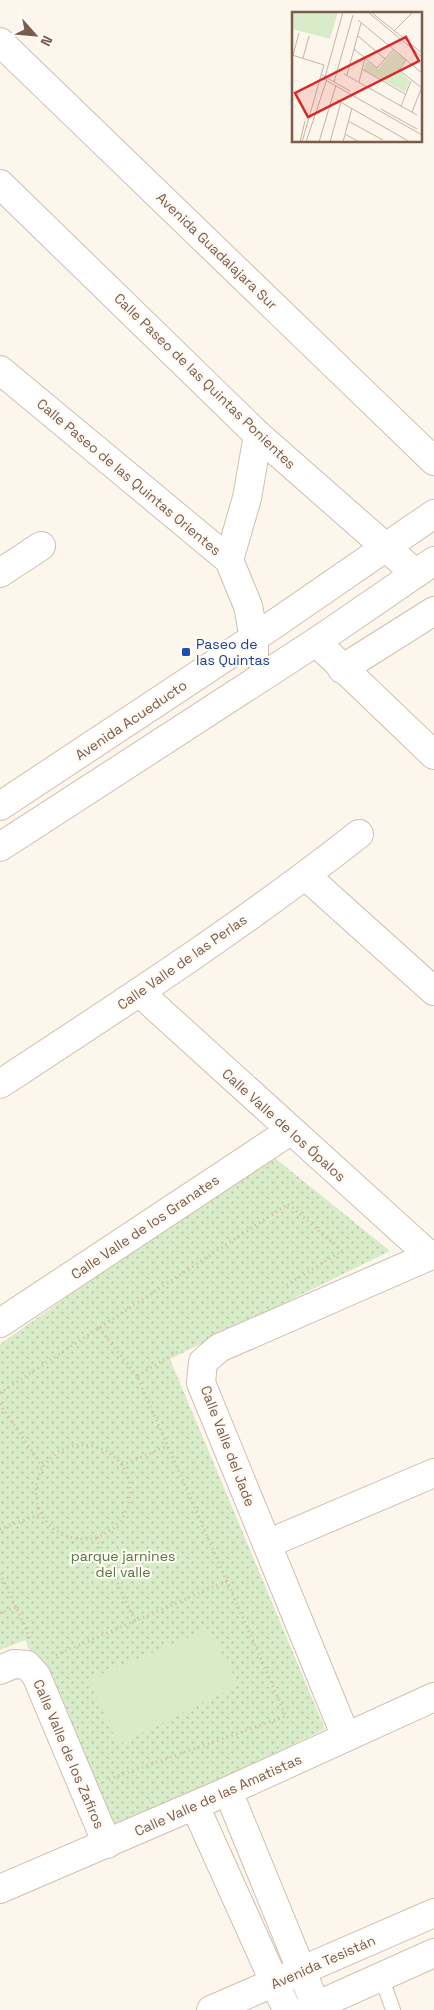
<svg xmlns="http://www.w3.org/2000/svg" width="434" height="2010" font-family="'Space Grotesk',sans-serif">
  <defs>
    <pattern id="park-dots" width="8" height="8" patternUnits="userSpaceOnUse" patternTransform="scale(1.25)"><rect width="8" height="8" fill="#d8ecc9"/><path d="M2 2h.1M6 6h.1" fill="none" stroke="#b4c2a5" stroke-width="1.8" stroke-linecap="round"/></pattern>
  </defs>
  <rect width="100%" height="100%" fill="#fdf6ec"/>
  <polygon fill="url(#park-dots)" points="270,1154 390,1251 170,1359 325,1729 112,1833 25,1640 0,1650 0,1344"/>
  <polygon fill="#d8ecc9" points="209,1629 239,1685 118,1745 89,1679"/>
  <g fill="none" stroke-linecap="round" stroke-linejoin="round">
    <g stroke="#d1beb0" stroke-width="16">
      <polyline id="lane" points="381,1976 393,2010"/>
    </g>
    <g stroke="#d1beb0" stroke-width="30">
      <g id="street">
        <polyline points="0,42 434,461"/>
        <polyline points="0,184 258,435 415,573"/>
        <polyline points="0,370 229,560 248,606 254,638 254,654"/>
        <polyline points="229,560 247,498 258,435"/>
        <polyline points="0,573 41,546"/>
        <polyline points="316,642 434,755"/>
        <polyline points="342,669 434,611"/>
        <polyline points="0,806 254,638 434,514"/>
        <polyline points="0,847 316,642 434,561"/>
        <polyline points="306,876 434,991"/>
        <polyline points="139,992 430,1256"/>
        <path d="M0 1084C122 1004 245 924 359 834"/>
        <polyline points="0,1323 290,1131"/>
        <polyline points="267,1544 434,1473"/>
        <polyline points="0,1670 14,1664 27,1665 36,1675 107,1844"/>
        <polyline points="346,1737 201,1383 203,1362 219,1348 434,1254"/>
        <polyline points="228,1791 316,2006"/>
        <polyline points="195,1806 287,2010"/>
        <polyline points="0,1889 228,1791 434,1697"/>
      </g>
    </g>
    <g stroke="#d6c0b0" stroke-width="30">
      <g id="secondary">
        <polyline points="211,2010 434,1913"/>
        <polyline points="307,2010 434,1953"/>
      </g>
    </g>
    <g stroke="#d9b8a5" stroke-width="3" stroke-dasharray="1 4" stroke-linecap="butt">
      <polyline points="99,1328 137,1376"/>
      <polyline points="0,1393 288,1204 342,1251 283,1287"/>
      <polyline points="0,1404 43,1468"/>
      <circle cx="83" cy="1492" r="47"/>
      <polyline points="122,1465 168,1446"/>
      <polyline points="0,1529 41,1514"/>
      <polyline points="96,1538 135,1621"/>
      <polyline points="0,1574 16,1607"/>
      <polyline points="0,1613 16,1607 30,1638"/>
      <polyline points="56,1655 227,1581"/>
      <polyline points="109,1779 286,1716 137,1376 177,1352"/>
    </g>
    <use href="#lane" stroke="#fff" stroke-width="14"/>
    <use href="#street" stroke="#fff" stroke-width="28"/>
    <use href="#secondary" stroke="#fff" stroke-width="28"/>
  </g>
  <rect fill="#1a4fb4" stroke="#fffaf3" stroke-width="2" x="181" y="647" width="10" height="10" rx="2.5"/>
  <g text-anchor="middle" stroke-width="4.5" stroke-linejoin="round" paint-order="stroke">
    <g font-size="14" fill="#7a5c4d" stroke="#fffaf3">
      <text transform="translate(217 251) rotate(44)" y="5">Avenida Guadalajara Sur</text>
      <text transform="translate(205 381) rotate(44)" y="5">Calle Paseo de las Quintas Ponientes</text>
      <text transform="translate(129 477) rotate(40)" y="5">Calle Paseo de las Quintas Orientes</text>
      <text transform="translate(131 720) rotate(-34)" y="5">Avenida Acueducto</text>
      <text transform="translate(182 962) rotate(-35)" y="5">Calle Valle de las Perlas</text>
      <text transform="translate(284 1125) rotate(42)" y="5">Calle Valle de los Ópalos</text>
      <text transform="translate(145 1227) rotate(-34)" y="5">Calle Valle de los Granates</text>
      <text transform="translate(228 1446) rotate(69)" y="5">Calle Valle del Jade</text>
      <text transform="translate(69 1754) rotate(67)" y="5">Calle Valle de los Zafiros</text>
      <text transform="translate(218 1795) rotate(-24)" y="5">Calle Valle de las Amatistas</text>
      <text transform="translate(323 1962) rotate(-24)" y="5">Avenida Tesistán</text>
    </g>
    <g font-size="14" fill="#164399" stroke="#fffaf3" text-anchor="start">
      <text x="196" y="649">Paseo de<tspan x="196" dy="16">las Quintas</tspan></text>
    </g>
    <g font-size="14" fill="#537a41" stroke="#fffaf3">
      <text x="123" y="1561">parque jarnines<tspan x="123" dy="16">del valle</tspan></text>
    </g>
  </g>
  <g transform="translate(292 12)">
    <rect width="130" height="130" fill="#fdf6ec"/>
    <path d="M0 0H46L38 27 0 17Z" fill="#d8ecc9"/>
    <path d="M102 39 114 47 106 58 118 69 113 80 72 58 74 49 86 57Z" fill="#d8ecc9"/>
    <path fill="none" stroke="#c5b3a7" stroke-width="1" d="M76 0 130 45M79 0 130 41M66 8 130 61M102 19 121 0M66 24 93 47M62 37 85 56 102 37M0 43 32 53 10 130M1 43 7 21M11 46 17 24M114 48 107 58 130 76M70 57 113 82M52 62 125 103M30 63 58 79M55 63 69 11M33 65 51 0M30 66 130 123M42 70 61 3M67 70 73 46M45 88 118 130M109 94 119 69M89 97 125 117M120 100 130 75M56 109 91 128M53 122 67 130M8 130 13 109M14 130 35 67M27 130 44 73M38 130 49 90M51 130 60 96"/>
    <path fill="#d62828" fill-opacity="0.15" stroke="#d62828" stroke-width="2.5" d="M114 25 127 49 16 105 3 81Z"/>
    <rect width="130" height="130" fill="none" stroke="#7a5c4d" stroke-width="2.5"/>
  </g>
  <g transform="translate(35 35) rotate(117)" stroke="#fffaf3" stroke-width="4" paint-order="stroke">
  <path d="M0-4L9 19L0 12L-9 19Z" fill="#7a5c4d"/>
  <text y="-8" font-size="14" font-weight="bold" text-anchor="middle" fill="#7a5c4d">N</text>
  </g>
</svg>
